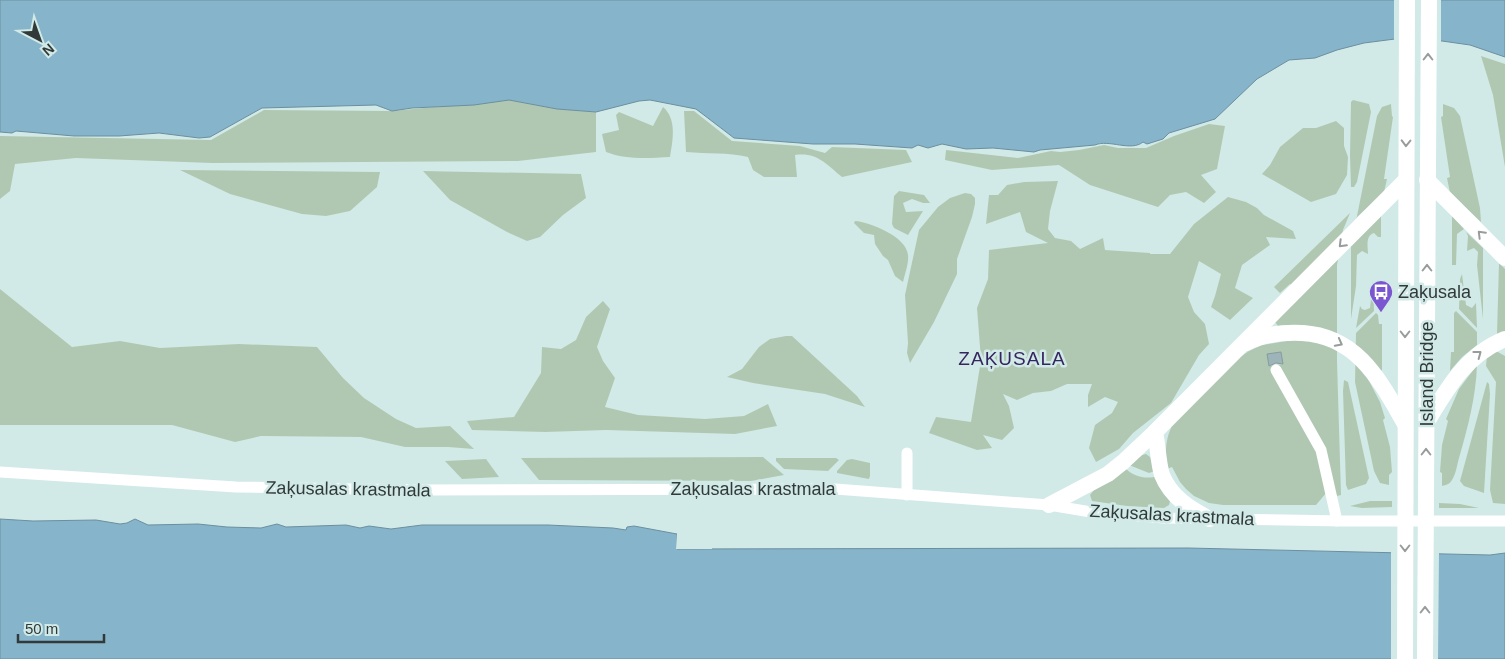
<svg xmlns="http://www.w3.org/2000/svg" width="1505" height="659" font-family="Helvetica,sans-serif">
  <rect width="100%" height="100%" fill="#d1eae7"/>
  <g fill="#b0c8b2" fill-rule="evenodd">
    <polygon points="1481,56 1505,64 1505,167 1493,95"/>
    <polygon points="509,100 557,109 596,112 596,152 518,161 212,163 76,158 15,164 10,191 0,199 0,136 211,140 264,110 392,111"/>
    <polygon points="1353,100 1369,104 1371,112 1357,182 1354,187 1351,187 1350,156 1351,102"/>
    <path d="M1391 104 1392 116 1393 117 1384 179H1387L1384 192 1357 217 1352 243 1381 216V237H1378L1374 233C1365 236 1368 247 1368 254L1362 251 1357 255 1356 286 1351 319V246L1377 116 1382 107Z"/>
    <polygon points="1443,104 1454,108 1460,116 1480,208 1481,222 1450,193 1447,178 1450,177 1441,117 1443,116"/>
    <path d="M663 107C677 119 673 140 670 157 649 158 626 160 606 152L602 134 619 130 616 115 619 112 653 126Z"/>
    <path d="M684 111H694L732 141 800 146 825 153 832 147 906 150 912 162 842 177C826 164 817 152 795 155L797 177H764L753 170 748 157C728 152 707 154 686 152Z"/>
    <polygon points="1336,121 1344,128 1344,146 1348,157 1347,175 1336,194 1311,202 1262,174 1270,165 1280,147 1303,128 1316,128"/>
    <polygon points="1209,124 1225,126 1217,169 1201,175 1216,192 1204,203 1186,192 1170,195 1158,207 1090,185 1059,165 992,170 945,160 946,150 1018,158 1051,151 1060,152 1079,150 1104,145 1118,148 1146,148 1174,136"/>
    <polygon points="180,170 380,172 377,187 350,211 326,216 302,214 230,194"/>
    <polygon points="423,171 581,174 586,198 563,215 540,237 527,241 507,232 450,200"/>
    <polygon points="1058,181 1050,211 1048,229 1055,238 1071,241 1080,249 1103,238 1105,250 1150,253 1150,254 1170,254 1194,224 1228,197 1246,202 1257,208 1264,215 1293,231 1296,239 1266,237 1270,245 1242,265 1235,288 1253,298 1230,320 1211,307 1215,296 1221,274 1199,261 1188,297 1194,312 1205,324 1209,344 1199,355 1171,403 1133,433 1119,449 1096,462 1089,448 1095,425 1112,413 1118,402 1105,397 1088,407 1088,395 1092,384 1067,384 1051,391 1033,393 1017,400 1003,394 1009,406 1014,428 1002,440 983,435 992,448 977,450 929,433 936,417 971,422 981,360 977,308 988,279 989,250 1048,243 1026,232 1020,212 986,224 989,195 998,195 1007,185 1024,182"/>
    <polygon points="899,191 924,195 930,203 923,203 912,199 903,203 906,212 923,211 908,235 894,228 892,224 894,196"/>
    <polygon points="965,193 971,194 975,198 975,204 972,217 957,259 957,274 934,322 910,363 907,353 908,343 905,295 919,230 938,207 950,198"/>
    <path d="M1350 213 1343 230 1337 265V361L1341 495 1337 496 1318 451 1327 492 1316 505H1223L1209 503 1194 496 1186 489 1180 482 1172 467 1167 469C1165 451 1165 438 1174 422L1234 361 1249 351 1262 345 1293 340 1318 328 1304 325 1278 326 1275 322 1301 295 1290 284 1280 293 1274 287ZM1281 352 1283 364 1269 366 1268 354Z"/>
    <polygon points="1452,216 1464,229 1457,234 1456,265 1452,265"/>
    <path d="M855 221C870 222 907 237 908 255 909 263 905 273 903 282L895 276 888 260 883 256 875 244 874 235 864 233 854 223Z"/>
    <polygon points="1466,232 1483,248 1483,319 1477,265 1478,252 1474,248 1467,251 1468,236"/>
    <polygon points="1499,263 1505,269 1505,348 1497,334"/>
    <polygon points="1462,274 1466,305 1472,308 1476,303 1477,328 1459,309 1460,279"/>
    <polygon points="1373,281 1374,311 1356,328 1360,306 1362,309 1365,310 1370,308"/>
    <polygon points="0,289 72,347 120,341 160,348 239,344 317,347 343,378 364,398 396,419 416,428 450,426 474,449 448,447 405,447 361,437 261,436 235,442 172,425 0,425"/>
    <polygon points="603,301 610,309 597,347 603,361 615,378 605,407 638,415 705,419 744,416 768,404 777,426 735,434 606,430 545,432 472,430 467,421 514,417 541,373 542,347 561,349 576,340 586,317"/>
    <polygon points="1456,311 1477,332 1477,345 1462,357 1450,371 1451,352 1454,352 1454,313"/>
    <polygon points="1376,313 1378,315 1379,324 1382,324 1382,370 1368,379 1380,402 1385,418 1383,420 1390,447 1392,472 1389,475 1389,485 1380,483 1374,471 1355,382 1356,333"/>
    <polygon points="786,336 792,336 857,396 865,407 825,394 753,383 727,377 742,369 759,347 770,339"/>
    <polygon points="1496,351 1505,356 1505,504 1493,503 1490,490 1496,382 1486,366 1487,355"/>
    <path d="M1477 365C1476 396 1468 427 1459 458 1457 465 1456 474 1452 480 1450 484 1446 485 1442 486V473L1440 472 1442 445 1448 421 1446 419 1459 389Z"/>
    <polygon points="1344,380 1348,382 1369,478 1366,484 1348,490 1346,485 1343,391"/>
    <polygon points="1487,382 1489,384 1490,394 1484,493 1464,486 1460,481"/>
    <polygon points="1146,454 1150,457 1155,471 1149,473 1129,465 1142,455"/>
    <polygon points="763,457 784,475 751,481 539,480 521,458"/>
    <polygon points="776,458 836,458 839,460 828,471 784,469 776,461"/>
    <polygon points="486,459 499,477 462,479 445,461"/>
    <polygon points="852,459 870,463 870,476 869,479 837,473 837,471 847,460"/>
    <path d="M1126 469C1133 476 1147 480 1157 476L1170 501 1169 505 1164 508 1127 506 1092 501 1090 495 1094 490Z"/>
    <polygon points="1370,501 1392,501 1392,507 1362,508 1350,506"/>
    <polygon points="1439,503 1460,504 1479,508 1439,508"/>
  </g>
  <g fill="#86b4cb" stroke="#6c8f9f">
    <path d="M0 0H1505V57L1470 45 1442 41 1395 39 1364 43 1337 50 1315 58 1289 60 1257 79 1215 119 1169 133 1163 139 1147 144 1143 142C1131 152 1109 139 1095 145L1040 150 1034 152 993 148 966 149 942 144 928 148 918 145 912 148 855 144H813L734 138 696 109 650 100 639 101 596 112 557 109 509 100 474 105 412 108 392 111 376 105 262 108 210 137 199 138 159 133 119 136H74L16 131 12 133 0 132Z"/>
    <polygon points="0,519 33,521 96,520 120,524 127,523 135,519 148,525 198,524 227,527 261,528 277,524 286,527 346,525 360,528 369,526 391,529 422,525 548,525 613,528 626,530 627,527 634,526 677,534 677,549 1188,548 1490,555 1505,553 1505,659 0,659"/>
  </g>
  <g fill="#d1eae7">
    <polygon points="1394,0 1441,0 1441,44 1394,42"/>
    <polygon points="677,534 680,534 679,547 712,546 712,549 676,549"/>
    <polygon points="1391,550 1439,551 1438,659 1391,659"/>
  </g>
  <polygon fill="#9db4b8" stroke="#859b9f" points="1281,352 1283,364 1276,363 1269,366 1267,354"/>
  <g fill="none" stroke-linecap="round" stroke-linejoin="round">
    <g stroke="#fff" stroke-width="11">
      <polyline points="1276,370 1321,450 1337,521"/>
      <polyline points="0,472 236,487 421,490 835,489 1049,505 1091,512 1164,518 1343,521 1505,521"/>
      <polyline points="907,495 907,453"/>
    </g>
    <g stroke="#fff" stroke-width="16">
      <polyline points="1427,180 1505,258"/>
      <path d="M1246 343C1264 334 1282 332 1302 333 1358 336 1380 381 1405 424"/>
      <path d="M1427 422C1448 387 1466 355 1505 339"/>
      <polyline points="1049,505 1108,474 1123,462 1155,432"/>
      <path d="M1210 519C1190 509 1171 497 1162 475 1158 462 1158 445 1155 432L1406 180"/>
      <polyline points="1405,659 1407,0"/>
      <polyline points="1425,659 1429,0"/>
    </g>
  </g>
  <defs><path id="oneway-chevron" d="M-2-3.5L2.5 0L-2 3.5" fill="none" stroke-width="1.6" stroke-linecap="round" stroke-linejoin="round" transform="scale(1.25)"/></defs>
  <g stroke="#989c9c">
    <use href="#oneway-chevron" transform="translate(1428 57) rotate(-90)"/>
    <use href="#oneway-chevron" transform="translate(1406 143) rotate(91)"/>
    <use href="#oneway-chevron" transform="translate(1481 234) rotate(-135)"/>
    <use href="#oneway-chevron" transform="translate(1342 244) rotate(135)"/>
    <use href="#oneway-chevron" transform="translate(1427 268) rotate(-90)"/>
    <use href="#oneway-chevron" transform="translate(1405 334) rotate(90)"/>
    <use href="#oneway-chevron" transform="translate(1339 343) rotate(28)"/>
    <use href="#oneway-chevron" transform="translate(1478 354) rotate(-37)"/>
    <use href="#oneway-chevron" transform="translate(1426 452) rotate(-90)"/>
    <use href="#oneway-chevron" transform="translate(1405 548) rotate(90)"/>
    <use href="#oneway-chevron" transform="translate(1425 610) rotate(-90)"/>
  </g>
  <defs>
    <g id="bus-pin" transform="scale(1.25)"><path d="M0 17L-7.5 6A9.5 9.5 0 1 1 7.5 6Z" fill="#7a57d1" stroke="#d1eae7"/><path d="M-5-6H5V4H4V6H2V4H-2V6H-4V4H-5ZM-3.5-4V0h7V-4ZM-3.5 1.2v1.5H-2V1.2ZM2 1.2v1.5H3.5V1.2Z" fill="#fff"/></g>
  </defs>
  <g fill-rule="evenodd">
    <use href="#bus-pin" x="1381" y="292"/>
  </g>
  <g text-anchor="middle" stroke-width="5" stroke-linejoin="round" paint-order="stroke">
    <g font-size="18" fill="#313a39" stroke="#d1eae7" text-anchor="start">
      <text x="1398" y="298">Zaķusala</text>
    </g>
    <g font-size="18" fill="#313a39" stroke="#d1eae7">
      <text transform="translate(1427 374) rotate(-90)" y="6">Island Bridge</text>
      <text transform="translate(348 489) rotate(1)" y="6">Zaķusalas krastmala</text>
      <text x="753" y="495">Zaķusalas krastmala</text>
      <text transform="translate(1172 515) rotate(3)" y="6">Zaķusalas krastmala</text>
    </g>
    <g font-size="19" letter-spacing="1" fill="#362660" stroke="#d1eae7">
      <text x="1012" y="365">ZAĶUSALA</text>
    </g>
  </g>
  <g transform="translate(40 40) rotate(139)" stroke="#d1eae7" stroke-width="4" paint-order="stroke">
  <path d="M0-4L9 19L0 12L-9 19Z" fill="#313a39"/>
  <text y="-8" font-size="14" font-weight="bold" text-anchor="middle" fill="#313a39">N</text>
  </g>
  <path d="M18 634v8h86v-8" fill="none" stroke="#313a39" stroke-width="2.5"/>
  <text x="25" y="634" font-size="15" fill="#313a39" stroke="#d1eae7" stroke-width="4" paint-order="stroke">50 m</text>
</svg>
